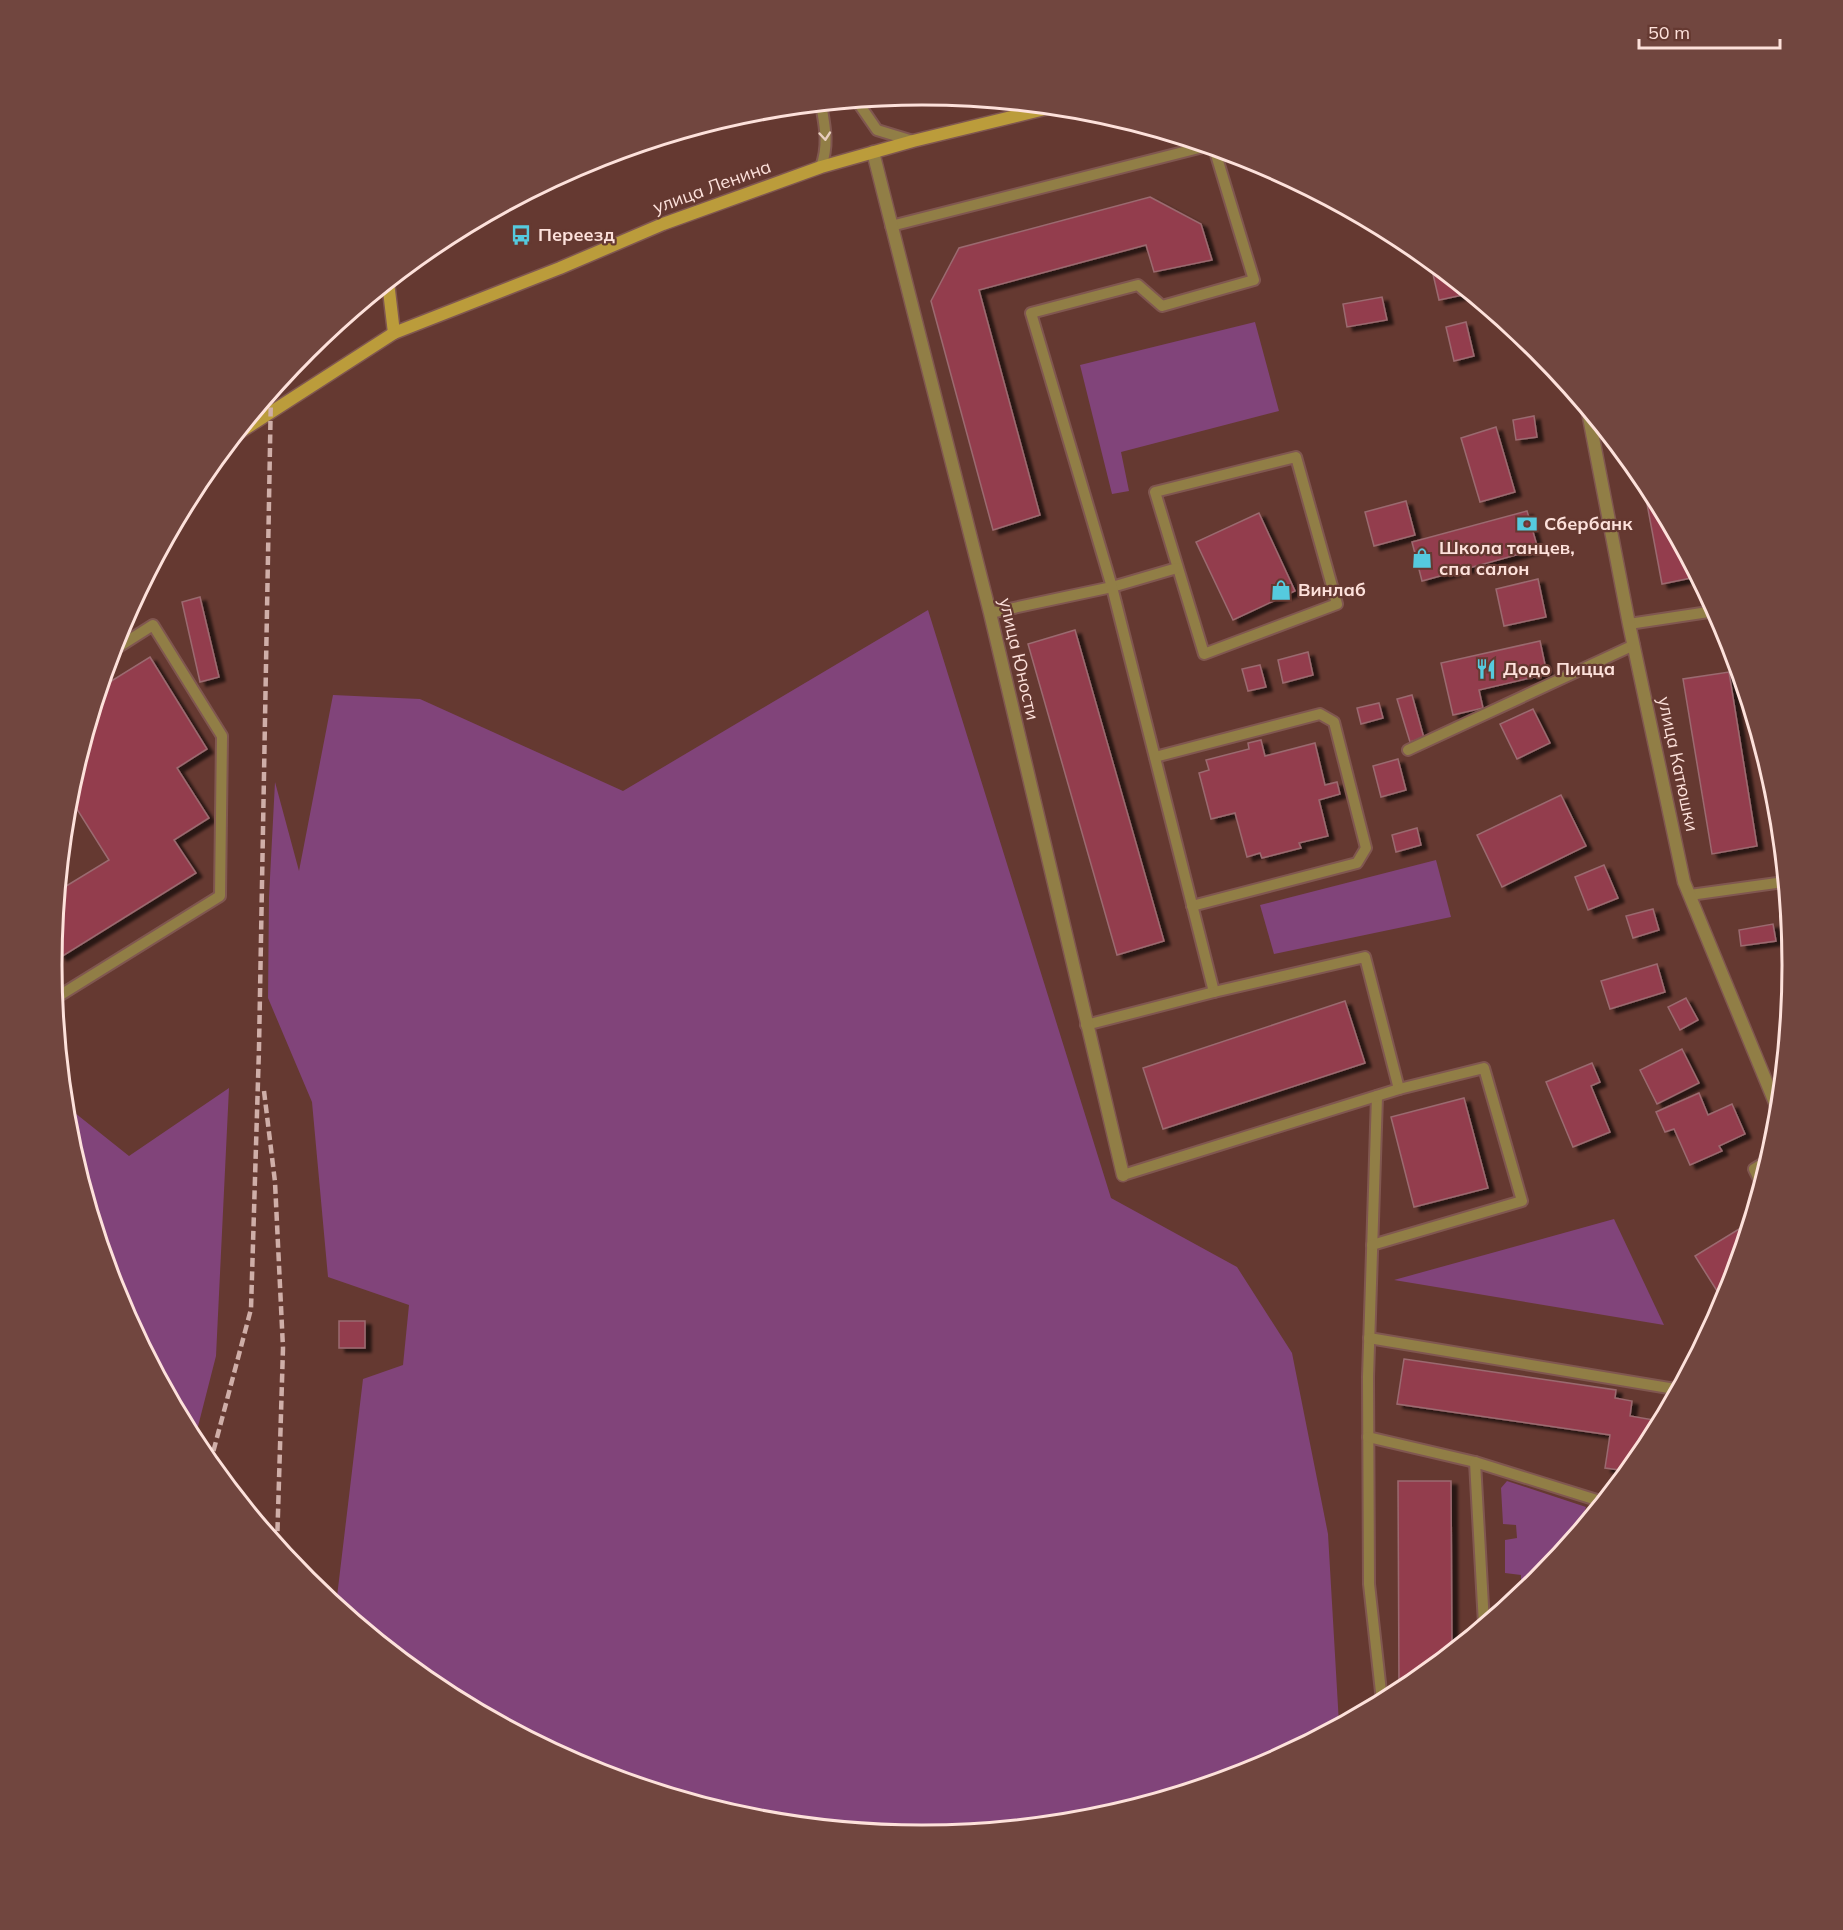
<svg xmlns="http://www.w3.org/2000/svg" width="1843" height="1930" font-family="Mulish,sans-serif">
  <defs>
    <filter id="shadow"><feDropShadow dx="6" dy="4" stdDeviation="1.5" flood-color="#0009"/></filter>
  </defs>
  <rect width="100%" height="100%" fill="#653931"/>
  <g fill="#81447a">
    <polygon points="1255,322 1279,411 1121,452 1129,491 1112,494 1080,365"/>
    <polygon points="928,610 1111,1198 1237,1267 1292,1353 1328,1534 1339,1724 1254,1769 1091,1819 921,1835 751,1819 588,1769 438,1689 336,1605 363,1379 403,1365 409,1305 328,1277 312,1102 268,998 269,897 275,782 299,871 333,695 420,699 623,791"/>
    <polygon points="1436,860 1451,917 1274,954 1260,905"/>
    <polygon points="229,1088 216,1356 194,1442 117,1298 68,1134 65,1105 129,1156"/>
    <polygon points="1614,1219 1664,1325 1394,1280"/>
    <polygon points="1507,1481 1586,1507 1578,1530 1537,1581 1521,1593 1521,1575 1505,1573 1505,1540 1517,1538 1516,1525 1503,1524 1501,1488"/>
  </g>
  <g fill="#933e4e" stroke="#9b6a70" stroke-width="1.5" filter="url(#shadow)">
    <polygon points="1150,197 1201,224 1212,260 1154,272 1146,245 979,290 1040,515 993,530 931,301 959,248"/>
    <polygon points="1438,268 1461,287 1463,295 1439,300 1432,270"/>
    <polygon points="1382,297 1387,320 1347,327 1343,304"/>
    <polygon points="1466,322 1474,356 1454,361 1446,327"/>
    <polygon points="1534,416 1537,437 1516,440 1513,420"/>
    <polygon points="1496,427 1515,492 1480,502 1461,438"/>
    <polygon points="1642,477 1645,482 1696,577 1662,584"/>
    <polygon points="1406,501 1415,535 1374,546 1365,512"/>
    <polygon points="1527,511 1538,549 1422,581 1412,542"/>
    <polygon points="1259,513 1295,591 1233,620 1196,542"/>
    <polygon points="1538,579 1546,617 1504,626 1496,589"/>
    <polygon points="200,597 219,677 200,682 182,602"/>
    <polygon points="1075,630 1164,941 1117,955 1028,644"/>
    <polygon points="1540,641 1547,674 1479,690 1483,708 1453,715 1441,663"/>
    <polygon points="1308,652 1313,675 1283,683 1278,660"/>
    <polygon points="150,657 207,749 177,768 209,818 174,840 196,873 61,957 53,945 58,891 109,860 68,795 100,688"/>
    <polygon points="1260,665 1266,687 1248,691 1242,669"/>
    <polygon points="1729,672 1757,846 1712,854 1683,679"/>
    <polygon points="1412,695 1424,738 1410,742 1397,699"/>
    <polygon points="1379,703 1383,718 1361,724 1357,708"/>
    <polygon points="1533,709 1550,743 1517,759 1500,724"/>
    <polygon points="1261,740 1265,756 1315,743 1325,785 1337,782 1340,794 1319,800 1328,836 1299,843 1301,848 1262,858 1260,853 1247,857 1235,813 1211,819 1199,773 1209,770 1206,760 1249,749 1248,743"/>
    <polygon points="1398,759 1406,790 1381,797 1373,766"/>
    <polygon points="1561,795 1586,846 1502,887 1477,835"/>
    <polygon points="1417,828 1421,845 1396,852 1392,835"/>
    <polygon points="1604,865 1618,898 1588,910 1575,877"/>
    <polygon points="1653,909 1659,930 1633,938 1626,916"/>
    <polygon points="1773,924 1776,941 1741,946 1739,930"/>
    <polygon points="1657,964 1665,992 1610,1009 1601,981"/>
    <polygon points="1686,998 1698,1020 1680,1030 1668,1007"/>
    <polygon points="1345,1001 1365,1063 1163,1129 1143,1068"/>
    <polygon points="1682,1049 1699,1083 1657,1104 1640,1070"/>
    <polygon points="1592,1063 1600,1082 1591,1086 1610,1132 1573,1147 1546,1082"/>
    <polygon points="1699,1093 1708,1115 1732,1104 1745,1134 1719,1146 1722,1151 1690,1165 1674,1129 1665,1132 1656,1112"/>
    <polygon points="1464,1098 1488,1188 1414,1207 1391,1117"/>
    <polygon points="1739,1229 1744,1237 1724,1302 1695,1256"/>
    <rect x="339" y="1321" width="26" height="27"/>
    <polygon points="1404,1359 1616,1390 1615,1398 1632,1401 1630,1416 1660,1421 1645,1449 1627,1471 1605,1468 1610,1435 1397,1404"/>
    <polygon points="1398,1481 1451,1481 1452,1651 1411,1684 1399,1684"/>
  </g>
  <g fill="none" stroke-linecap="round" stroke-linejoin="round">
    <g stroke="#805750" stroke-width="14">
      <g id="service">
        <polyline points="857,101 877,130 913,141"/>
        <path d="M821 104C825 127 829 144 821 167"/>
        <polyline points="891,226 1207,146"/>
        <polygon points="1296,457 1337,604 1204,654 1155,492"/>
        <polyline points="990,613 1112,587 1177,568"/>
        <polyline points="1629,624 1715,611"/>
        <polyline points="1408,750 1634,645"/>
        <polyline points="1155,757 1320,714 1334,722 1366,848 1357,863 1192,906"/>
        <polyline points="1773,787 1776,803"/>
        <polyline points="1690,895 1784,882"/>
        <polyline points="54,999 220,896 222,736 153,625 112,651"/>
        <polyline points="1086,1025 1214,992 1112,587 1031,313 1138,285 1162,306 1254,280 1214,148"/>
        <polyline points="1377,1096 1368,1377 1369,1584 1382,1701"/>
        <polyline points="1123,1175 1399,1089 1365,957 1214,992"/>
        <polyline points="1761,1183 1754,1169 1767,1161"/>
        <polyline points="1372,1245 1522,1201 1484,1068 1399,1089"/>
        <polyline points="1369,1338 1675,1389 1675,1392"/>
        <polyline points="1368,1437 1475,1462"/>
        <polyline points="1484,1624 1475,1462 1600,1501 1598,1506"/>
      </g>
    </g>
    <g stroke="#805750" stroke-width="15">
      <g id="minor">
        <polyline points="873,152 990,613 1123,1175"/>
        <polyline points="1588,412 1629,624 1684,882 1778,1110"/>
      </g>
    </g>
    <g stroke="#805750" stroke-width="15">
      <g id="secondary">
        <polyline points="388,282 394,333"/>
        <polyline points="237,434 394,333 560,268 663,224 821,167 913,141 1053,107"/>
      </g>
    </g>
    <use href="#service" stroke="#917e46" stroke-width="10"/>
    <use href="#minor" stroke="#917e46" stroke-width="12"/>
    <use href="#secondary" stroke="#bb9c3b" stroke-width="12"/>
    <g stroke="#cfaea8" stroke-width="4.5" stroke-dasharray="9 4.5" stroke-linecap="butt">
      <polyline points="264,1091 275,1182 283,1348 277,1546"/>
      <polyline points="210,1464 251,1309 259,1048 271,392"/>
    </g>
  </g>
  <defs><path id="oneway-chevron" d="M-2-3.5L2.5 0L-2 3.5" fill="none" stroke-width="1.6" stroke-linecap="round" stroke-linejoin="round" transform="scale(1.5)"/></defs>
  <use stroke="#e7cdbd" href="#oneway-chevron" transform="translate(825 136) rotate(85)"/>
  <defs>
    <g id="bus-bare" transform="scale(1.62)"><path d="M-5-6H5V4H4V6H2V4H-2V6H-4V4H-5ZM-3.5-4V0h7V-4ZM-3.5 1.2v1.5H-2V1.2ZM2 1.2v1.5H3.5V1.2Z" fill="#55cade" stroke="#653931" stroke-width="2.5" paint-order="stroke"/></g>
    <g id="bank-bare" transform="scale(1.62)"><path d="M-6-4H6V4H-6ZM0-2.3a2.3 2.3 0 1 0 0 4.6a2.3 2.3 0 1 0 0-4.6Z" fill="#55cade" stroke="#653931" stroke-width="2.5" paint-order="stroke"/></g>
    <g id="shop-bare" transform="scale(1.62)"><path d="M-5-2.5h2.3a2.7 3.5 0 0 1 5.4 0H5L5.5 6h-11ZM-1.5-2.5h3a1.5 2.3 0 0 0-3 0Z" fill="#55cade" stroke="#653931" stroke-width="2.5" paint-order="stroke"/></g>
    <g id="restaurant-bare" transform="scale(1.62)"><path d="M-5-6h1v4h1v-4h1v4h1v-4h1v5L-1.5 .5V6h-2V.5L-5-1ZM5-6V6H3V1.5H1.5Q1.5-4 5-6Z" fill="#55cade" stroke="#653931" stroke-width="2.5" paint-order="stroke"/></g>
  </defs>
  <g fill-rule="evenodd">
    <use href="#bus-bare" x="521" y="235"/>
    <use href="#bank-bare" x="1527" y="524"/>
    <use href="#shop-bare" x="1422" y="558"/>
    <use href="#shop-bare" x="1281" y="590"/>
    <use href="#restaurant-bare" x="1486" y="669"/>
  </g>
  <g text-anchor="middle" stroke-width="4.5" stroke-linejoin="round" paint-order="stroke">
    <g font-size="18" fill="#fde1db" stroke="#653931">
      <text transform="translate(712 187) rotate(-20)" y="6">улица Ленина</text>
      <text transform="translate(1019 659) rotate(77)" y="6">улица Юности</text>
      <text transform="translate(1678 764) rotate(78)" y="6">улица Катюшки</text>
    </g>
    <g font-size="18" font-weight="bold" fill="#fde1db" stroke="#653931" text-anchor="start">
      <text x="538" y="241">Переезд</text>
      <text x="1544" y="530">Сбербанк</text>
      <text x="1439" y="554">Школа танцев,<tspan x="1439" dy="21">спа салон</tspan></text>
      <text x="1298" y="596">Винлаб</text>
      <text x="1503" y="675">Додо Пицца</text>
    </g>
  </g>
  <path d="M0 0H1843V1930H0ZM62 965a860 860 0 1 1 1720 0a860 860 0 1 1-1720 0Z" fill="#71463f" fill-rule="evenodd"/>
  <path fill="none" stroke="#fde1db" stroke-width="3" d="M62 965a860 860 0 1 1 1720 0a860 860 0 1 1-1720 0Z"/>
  <path d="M1639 39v9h141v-9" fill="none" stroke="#fde1db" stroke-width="3"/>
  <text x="1648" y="39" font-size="18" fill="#fde1db" stroke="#653931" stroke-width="4.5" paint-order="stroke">50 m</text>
</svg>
